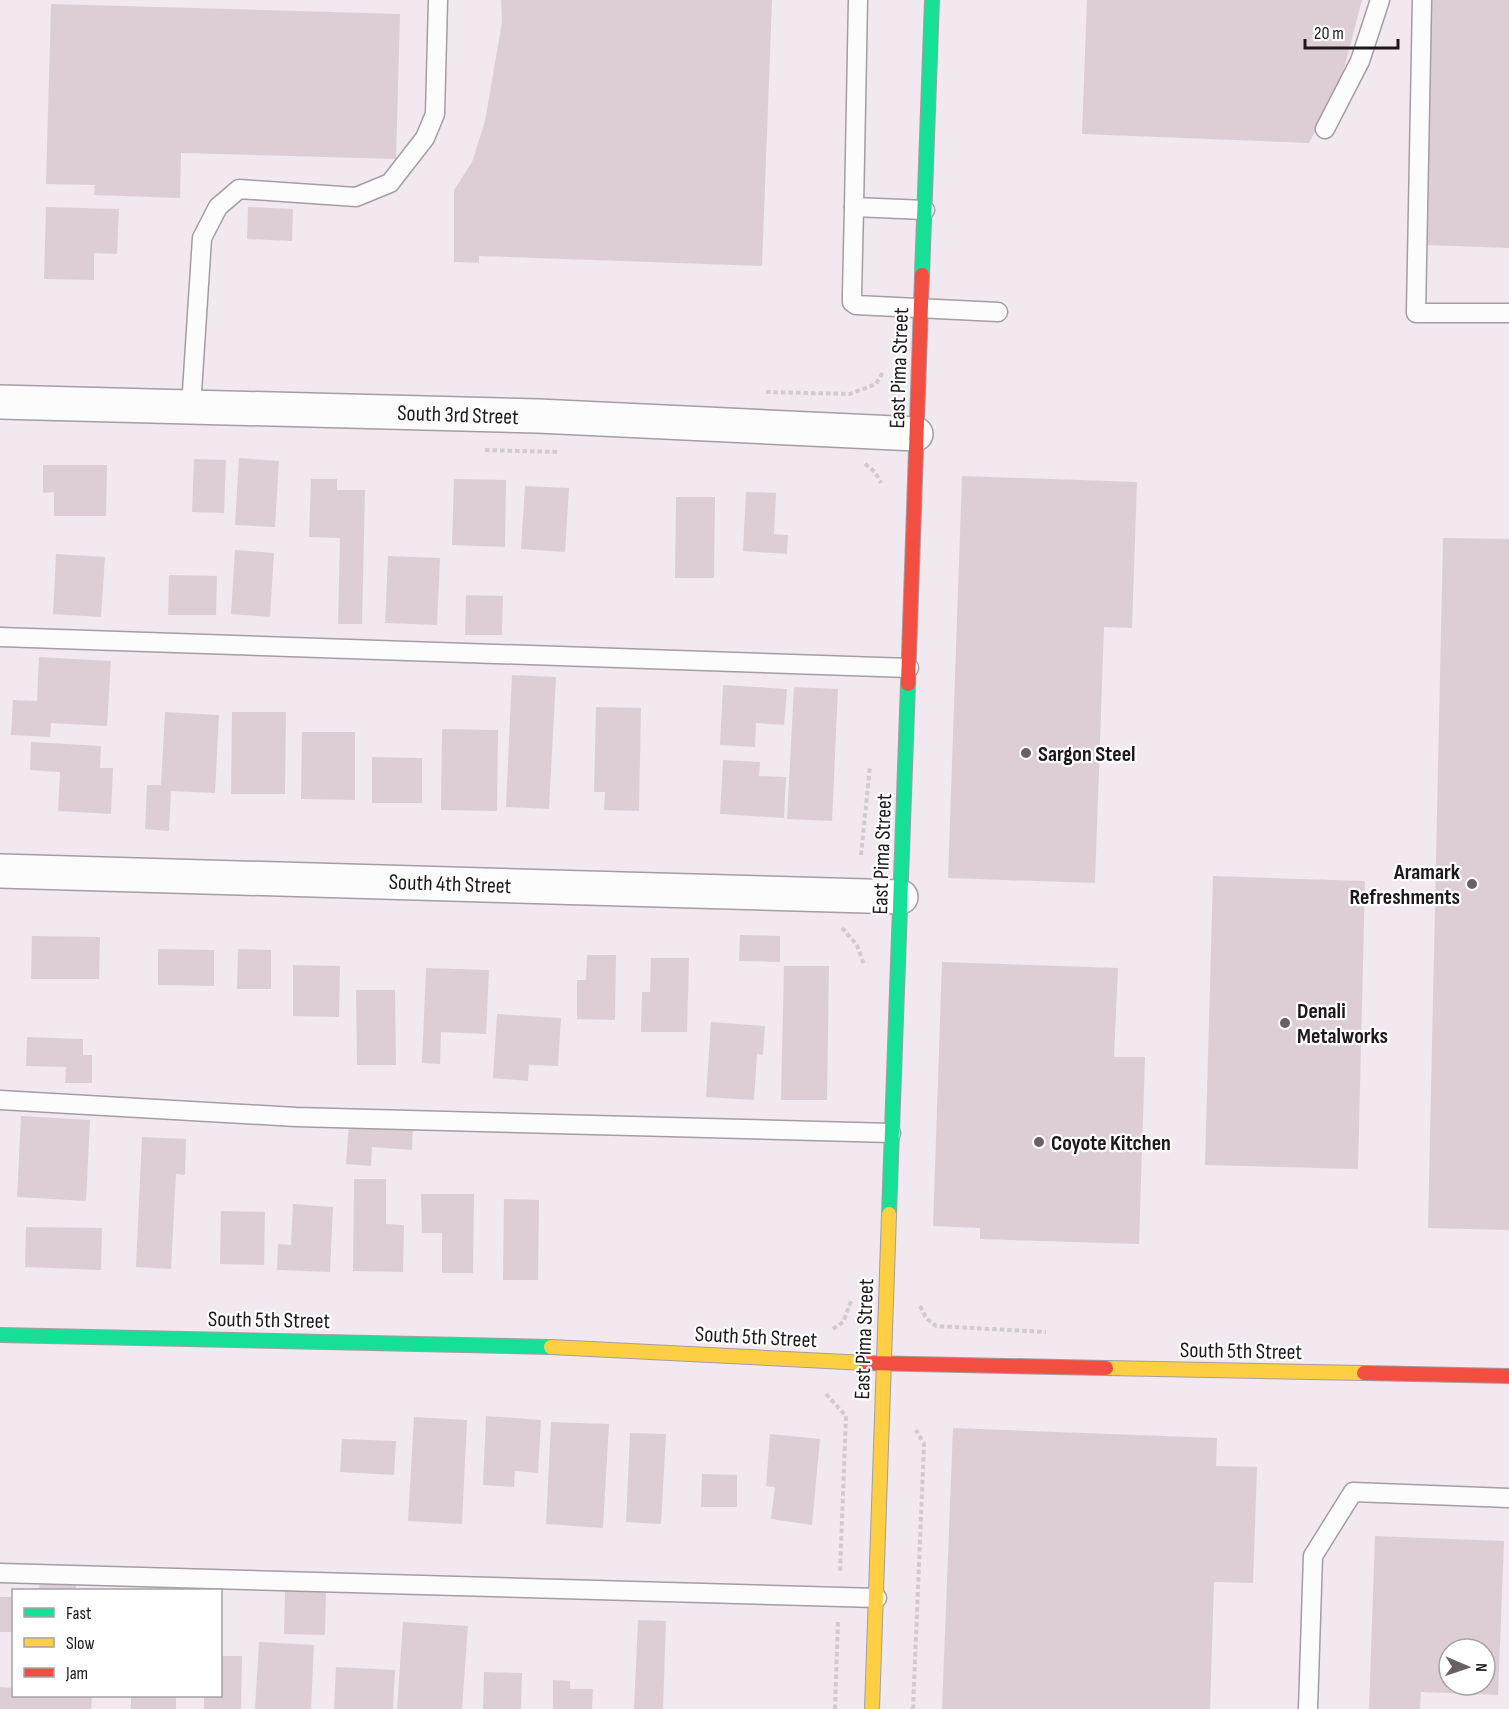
<svg xmlns="http://www.w3.org/2000/svg" width="1509" height="1709" font-family="'Sofia Sans Condensed',sans-serif">
  <rect width="100%" height="100%" fill="#f2e8ef"/>
  <g fill="#ddced5" fill-rule="evenodd">
    <polygon points="501,0 772,0 762,266 479,256 479,263 454,262 454,190 472,162 485,121 502,22"/>
    <polygon points="1087,0 1362,0 1340,84 1309,143 1082,134"/>
    <polygon points="1431,0 1509,0 1509,248 1424,245"/>
    <polygon points="51,4 400,14 396,159 181,153 180,198 94,195 95,185 46,184"/>
    <polygon points="46,207 119,209 117,254 94,253 94,280 44,279"/>
    <polygon points="248,207 293,209 292,241 247,239"/>
    <polygon points="239,458 279,461 275,527 235,525"/>
    <polygon points="194,459 226,460 224,513 192,512"/>
    <polygon points="43,465 107,465 106,516 54,516 54,492 43,493"/>
    <polygon points="962,476 1137,482 1132,628 1104,627 1095,883 948,878"/>
    <polygon points="311,479 337,479 337,490 365,490 362,624 338,624 340,538 309,537"/>
    <polygon points="454,479 506,480 505,547 452,545"/>
    <polygon points="525,486 569,488 565,552 521,549"/>
    <polygon points="746,492 776,493 774,534 788,535 787,554 743,551"/>
    <polygon points="676,497 715,497 714,578 675,578"/>
    <polygon points="1443,538 1509,539 1509,1230 1428,1228"/>
    <polygon points="235,550 274,553 270,617 231,614"/>
    <polygon points="56,554 105,557 101,617 53,614"/>
    <polygon points="388,556 440,558 437,625 385,623"/>
    <polygon points="169,575 217,576 216,615 168,615"/>
    <polygon points="466,595 503,596 502,635 465,635"/>
    <polygon points="39,657 111,661 107,726 51,723 50,737 11,735 13,700 37,701"/>
    <polygon points="512,675 556,677 549,809 506,807"/>
    <polygon points="723,685 787,689 784,725 756,723 755,747 720,745"/>
    <polygon points="794,687 838,689 832,821 787,819"/>
    <polygon points="596,707 641,708 639,811 604,810 605,792 594,792"/>
    <polygon points="165,712 219,715 215,793 171,791 169,831 145,829 147,785 161,785"/>
    <polygon points="232,712 286,712 285,794 231,794"/>
    <polygon points="442,729 498,730 497,811 441,810"/>
    <polygon points="302,732 355,732 355,800 301,799"/>
    <polygon points="31,742 101,746 100,768 113,768 111,814 58,811 60,772 30,770"/>
    <polygon points="372,757 422,758 422,803 372,803"/>
    <polygon points="723,760 760,762 759,776 786,777 784,818 720,814"/>
    <polygon points="1213,876 1365,881 1358,1169 1205,1165"/>
    <polygon points="740,935 780,936 780,962 739,961"/>
    <polygon points="32,936 100,937 99,979 31,979"/>
    <polygon points="158,949 214,950 214,986 158,985"/>
    <polygon points="238,949 271,950 271,989 237,989"/>
    <polygon points="587,955 616,955 615,1020 577,1019 577,980 586,980"/>
    <polygon points="651,958 689,958 687,1032 641,1032 642,992 650,992"/>
    <polygon points="942,962 1118,968 1114,1057 1145,1057 1139,1244 980,1239 980,1228 933,1226"/>
    <polygon points="293,965 340,966 339,1017 293,1016"/>
    <polygon points="784,966 829,966 827,1100 781,1100"/>
    <polygon points="426,968 489,970 486,1034 441,1032 440,1064 422,1063"/>
    <polygon points="356,990 395,990 396,1065 357,1065"/>
    <polygon points="497,1014 561,1018 558,1066 529,1065 528,1081 493,1078"/>
    <polygon points="711,1022 765,1026 763,1055 757,1054 754,1100 706,1097"/>
    <polygon points="27,1037 83,1039 83,1055 92,1055 92,1083 65,1083 66,1067 26,1066"/>
    <polygon points="21,1116 90,1120 86,1201 17,1197"/>
    <polygon points="349,1123 413,1127 412,1150 372,1147 371,1166 346,1164"/>
    <polygon points="142,1137 186,1139 185,1175 176,1174 171,1269 136,1267"/>
    <polygon points="354,1179 386,1179 386,1224 404,1225 403,1272 353,1271"/>
    <polygon points="421,1194 474,1194 473,1273 442,1273 442,1233 422,1233"/>
    <polygon points="504,1199 539,1200 538,1280 503,1280"/>
    <polygon points="293,1204 333,1207 330,1272 277,1270 278,1244 291,1245"/>
    <polygon points="221,1211 265,1212 264,1265 220,1264"/>
    <polygon points="26,1227 102,1228 101,1270 25,1267"/>
    <polygon points="486,1416 541,1420 538,1473 515,1471 514,1487 483,1485"/>
    <polygon points="414,1417 467,1420 462,1524 408,1521"/>
    <polygon points="551,1422 609,1424 603,1528 546,1524"/>
    <polygon points="953,1428 1217,1438 1216,1466 1257,1467 1253,1583 1214,1582 1210,1709 942,1709"/>
    <polygon points="630,1433 666,1434 661,1524 626,1522"/>
    <polygon points="770,1434 820,1439 812,1525 771,1519 775,1487 766,1486"/>
    <polygon points="342,1439 396,1441 394,1475 340,1472"/>
    <polygon points="702,1474 737,1475 737,1507 701,1507"/>
    <path d="M1375 1536 1504 1541 1498 1695 1421 1692 1420 1709H1369ZM1449 1649H1485V1685H1449Z"/>
    <polygon points="40,1582 76,1583 76,1590 39,1590"/>
    <polygon points="285,1591 326,1591 325,1635 284,1634"/>
    <rect x="0" y="1597" width="14" height="35"/>
    <polygon points="638,1620 666,1621 663,1709 634,1709"/>
    <polygon points="403,1622 468,1626 462,1709 397,1709"/>
    <polygon points="259,1642 314,1645 311,1709 255,1709"/>
    <polygon points="220,1656 242,1656 241,1709 204,1709 204,1696 220,1696"/>
    <polygon points="336,1667 395,1670 393,1709 334,1709"/>
    <polygon points="484,1672 522,1673 521,1709 483,1709"/>
    <polygon points="553,1680 570,1681 570,1689 593,1689 592,1709 553,1709"/>
    <polygon points="0,1687 14,1688 14,1696 92,1696 91,1709 0,1709"/>
    <rect x="131" y="1696" width="45" height="13"/>
  </g>
  <g fill="none" stroke-linecap="round" stroke-linejoin="round">
    <g stroke="#a49da3" stroke-width="21">
      <g id="lane">
        <polyline points="858,0 854,207 925,210"/>
        <polyline points="1422,0 1416,313 1509,313"/>
        <polyline points="1325,129 1360,61 1380,0"/>
        <polyline points="854,207 852,295 852,302 856,305 998,312"/>
        <polyline points="191,407 202,238 218,207 239,189 356,197 390,183 425,138 435,114 438,0"/>
        <polyline points="0,637 909,668"/>
        <polyline points="0,1100 296,1117 891,1133"/>
        <polyline points="0,1573 877,1598"/>
        <polyline points="1308,1709 1313,1556 1353,1492 1509,1498"/>
      </g>
    </g>
    <g stroke="#a49da3" stroke-width="36">
      <g id="street">
        <polyline points="0,402 538,416 916,434"/>
        <polyline points="0,871 901,897"/>
      </g>
    </g>
    <g stroke="#a49da3" stroke-width="16">
      <g id="fast">
        <polyline points="922,275 932,0"/>
        <polyline points="889,1214 908,684"/>
        <polyline points="0,1335 551,1347"/>
      </g>
    </g>
    <g stroke="#a49da3" stroke-width="16">
      <g id="slow">
        <polyline points="551,1347 866,1363"/>
        <polyline points="1106,1368 1364,1373"/>
        <polyline points="872,1709 889,1214"/>
      </g>
    </g>
    <g stroke="#a49da3" stroke-width="16">
      <g id="jam">
        <polyline points="908,684 922,275"/>
        <polyline points="866,1363 1106,1368"/>
        <polyline points="1364,1373 1509,1376"/>
      </g>
    </g>
    <g stroke="#cfcbce" stroke-width="4" stroke-dasharray="4.5 3" stroke-linecap="butt">
      <polyline points="766,392 850,394 876,384 883,372"/>
      <polyline points="485,450 558,452"/>
      <polyline points="865,464 875,472 881,483"/>
      <polyline points="861,855 870,766"/>
      <polyline points="842,928 857,945 864,965"/>
      <polyline points="920,1306 926,1318 936,1326 1046,1332"/>
      <polyline points="833,1329 843,1322 852,1299"/>
      <polyline points="826,1394 846,1416 840,1573"/>
      <polyline points="835,1709 838,1620"/>
      <polyline points="913,1709 924,1444 916,1430"/>
    </g>
    <use href="#lane" stroke="#fdfcfd" stroke-width="18"/>
    <use href="#street" stroke="#fdfcfd" stroke-width="33"/>
    <use href="#fast" stroke="#16e098" stroke-width="14"/>
    <use href="#slow" stroke="#ffcf43" stroke-width="14"/>
    <use href="#jam" stroke="#f24e42" stroke-width="14"/>
  </g>
  <g fill="#686065" stroke="#fff" stroke-width="2">
    <circle cx="1026" cy="753" r="6"/>
    <circle cx="1472" cy="884" r="6"/>
    <circle cx="1285" cy="1023" r="6"/>
    <circle cx="1039" cy="1142" r="6"/>
  </g>
  <g text-anchor="middle" stroke-width="4.5" stroke-linejoin="round" paint-order="stroke">
    <g font-size="22" fill="#1d171b" stroke="#fff">
      <text transform="translate(898 368) rotate(-88)" y="8">East Pima Street</text>
      <text transform="translate(458 414) rotate(2)" y="8">South 3rd Street</text>
      <text transform="translate(881 854) rotate(-88)" y="8">East Pima Street</text>
      <text transform="translate(450 883) rotate(2)" y="8">South 4th Street</text>
      <text transform="translate(269 1319) rotate(1)" y="8">South 5th Street</text>
      <text transform="translate(756 1336) rotate(3)" y="8">South 5th Street</text>
      <text transform="translate(863 1339) rotate(-88)" y="8">East Pima Street</text>
      <text transform="translate(1241 1350) rotate(1)" y="8">South 5th Street</text>
    </g>
    <g font-size="22" font-weight="bold" fill="#1d171b" stroke="#fff" text-anchor="start">
      <text x="1038" y="761">Sargon Steel</text>
      <text x="1460" y="879" text-anchor="end">Aramark<tspan x="1460" dy="25">Refreshments</tspan></text>
      <text x="1297" y="1018">Denali<tspan x="1297" dy="25">Metalworks</tspan></text>
      <text x="1051" y="1150">Coyote Kitchen</text>
    </g>
  </g>
  <rect x="12" y="1589" width="210" height="108" fill="#ffffff" stroke="#a5a2a4" stroke-width="1.5"/>
  <rect x="24" y="1608" width="30" height="9" fill="#16e098" stroke="#a5a2a4" stroke-width="1.5"/>
  <text x="66" y="1619" font-size="18" fill="#1d171b">Fast</text>
  <rect x="24" y="1638" width="30" height="9" fill="#ffcf43" stroke="#a5a2a4" stroke-width="1.5"/>
  <text x="66" y="1649" font-size="18" fill="#1d171b">Slow</text>
  <rect x="24" y="1668" width="30" height="9" fill="#f24e42" stroke="#a5a2a4" stroke-width="1.5"/>
  <text x="66" y="1679" font-size="18" fill="#1d171b">Jam</text>
  <g transform="translate(1467 1667) rotate(92)"><circle r="28" fill="#ffffff" stroke="#a5a2a4" stroke-width="1.5"/>
  <path d="M0-4.5L10 22L0 15L-10 22Z" fill="#686065"/>
  <text y="-9" font-size="16" font-weight="bold" text-anchor="middle" fill="#1d171b">N</text>
  </g>
  <path d="M1305 39v9h93v-9" fill="none" stroke="#1d171b" stroke-width="3"/>
  <text x="1314" y="39" font-size="18" fill="#1d171b" stroke="#ffffff" stroke-width="4.5" paint-order="stroke">20 m</text>
</svg>
